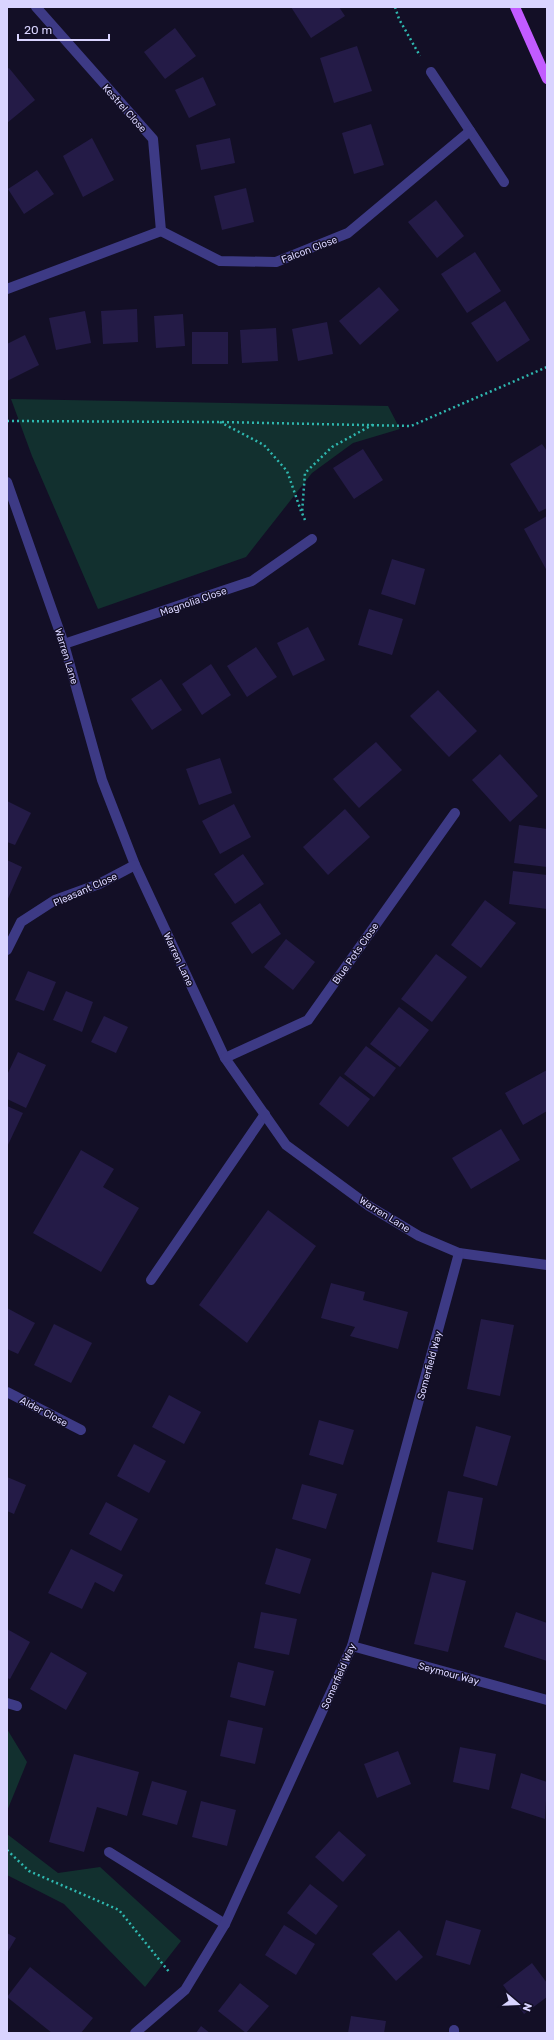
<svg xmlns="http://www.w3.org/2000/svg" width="554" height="2040" font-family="Rubik,sans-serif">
  <rect width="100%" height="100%" fill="#130f26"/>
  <g fill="#12302f">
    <polygon points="11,399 388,406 400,429 353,443 312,473 246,557 98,609 32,456"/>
    <polygon points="7,1729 27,1762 7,1811"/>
    <polygon points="7,1834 58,1873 100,1867 181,1941 145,1987 64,1904 7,1875"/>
  </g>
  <g fill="#241b47">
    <polygon points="291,7 339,7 345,16 311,38"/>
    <polygon points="175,28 196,56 165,79 144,52"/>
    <polygon points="357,46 372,91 334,103 320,58"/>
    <polygon points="9,68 35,100 7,123 7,69"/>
    <polygon points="203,77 216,105 189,118 175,90"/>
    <polygon points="371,124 384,165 354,174 342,133"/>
    <polygon points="92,138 114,180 83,197 63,156"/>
    <polygon points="230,138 235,163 201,170 196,145"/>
    <polygon points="37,170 54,194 24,214 8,189"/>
    <polygon points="246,188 254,222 222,230 214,196"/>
    <polygon points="436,200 464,236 437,258 408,222"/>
    <polygon points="475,252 501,291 467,313 441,274"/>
    <polygon points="379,287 399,310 360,345 339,321"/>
    <polygon points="505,301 530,340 497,362 471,323"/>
    <polygon points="137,309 138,342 103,344 101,311"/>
    <polygon points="85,311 91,343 56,350 49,318"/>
    <polygon points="183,314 185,346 156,348 154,316"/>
    <polygon points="327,322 333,354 298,361 292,329"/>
    <polygon points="276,328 278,361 242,363 240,330"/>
    <rect x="192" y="332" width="36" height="32"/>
    <polygon points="25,335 39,365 7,381 7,344"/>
    <polygon points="542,444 547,451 547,508 539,512 510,464"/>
    <polygon points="363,449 383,480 354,499 333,468"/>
    <polygon points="547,516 547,571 524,529"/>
    <polygon points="392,559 425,569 415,605 381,594"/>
    <polygon points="369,609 403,619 392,655 358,645"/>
    <polygon points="308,627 325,660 293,676 277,643"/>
    <polygon points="256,647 277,677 247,697 227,666"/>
    <polygon points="211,664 231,695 202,715 182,684"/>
    <polygon points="161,679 182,710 152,730 131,699"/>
    <polygon points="438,690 477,731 449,757 410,716"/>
    <polygon points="376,742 402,770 359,808 333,779"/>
    <polygon points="500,754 538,796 510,822 472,780"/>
    <polygon points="220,758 232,793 199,805 186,769"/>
    <polygon points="7,801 31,813 15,845 7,842"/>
    <polygon points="234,804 251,837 220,854 202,821"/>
    <polygon points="345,809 370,837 328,875 303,847"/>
    <polygon points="519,825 547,829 547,867 514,863"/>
    <polygon points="243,854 264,884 235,904 214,874"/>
    <polygon points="7,860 22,867 7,901"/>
    <polygon points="513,871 547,875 547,909 509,904"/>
    <polygon points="485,900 516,923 481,968 451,945"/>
    <polygon points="260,903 281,934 252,954 231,923"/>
    <polygon points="286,939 315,962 293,990 264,967"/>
    <polygon points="436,954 467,977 432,1022 401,999"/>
    <polygon points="28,971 56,982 44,1011 15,1000"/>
    <polygon points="66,991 93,1002 82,1032 53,1020"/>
    <polygon points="399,1007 429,1030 400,1067 370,1044"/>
    <polygon points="104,1016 128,1027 116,1053 91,1042"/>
    <polygon points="366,1046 396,1068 374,1097 344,1074"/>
    <polygon points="18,1052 46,1065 26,1108 7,1099 7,1075"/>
    <polygon points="547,1070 547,1111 523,1125 505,1093"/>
    <polygon points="340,1076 370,1099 348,1127 319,1104"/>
    <polygon points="7,1106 23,1113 7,1147"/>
    <polygon points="501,1129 520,1160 471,1189 452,1158"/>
    <polygon points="81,1150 114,1169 103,1187 139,1208 101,1272 33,1233"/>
    <polygon points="268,1210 316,1246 247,1343 199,1305"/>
    <polygon points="331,1283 365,1292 363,1300 408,1312 398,1349 350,1336 355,1327 321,1318"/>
    <polygon points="7,1308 35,1323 18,1354 7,1349"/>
    <polygon points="481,1319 514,1325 500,1396 467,1389"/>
    <polygon points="54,1324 92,1343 71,1383 34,1365"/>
    <polygon points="169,1395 201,1412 184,1444 152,1427"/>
    <polygon points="319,1420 354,1430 343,1465 309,1455"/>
    <polygon points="476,1426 511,1436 497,1486 463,1476"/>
    <polygon points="134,1444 166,1461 149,1493 117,1476"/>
    <polygon points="7,1477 26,1485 14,1514 7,1511"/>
    <polygon points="302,1484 337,1494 326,1529 292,1519"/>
    <polygon points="448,1491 483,1498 473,1550 437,1542"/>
    <polygon points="106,1502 138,1519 121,1551 89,1534"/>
    <polygon points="276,1548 311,1559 300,1594 265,1584"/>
    <polygon points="71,1549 123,1575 114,1592 95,1582 82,1609 48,1593"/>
    <polygon points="432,1572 466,1581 448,1652 414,1644"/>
    <polygon points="261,1612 297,1619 289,1655 254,1648"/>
    <polygon points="516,1612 547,1623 547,1661 504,1647"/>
    <polygon points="7,1629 30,1642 10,1679 7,1678"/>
    <polygon points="51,1652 87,1673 66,1710 30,1689"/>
    <polygon points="238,1662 274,1671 265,1706 230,1697"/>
    <polygon points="228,1720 263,1728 255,1764 220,1756"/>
    <polygon points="460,1747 496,1754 489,1790 453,1782"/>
    <polygon points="398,1751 411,1784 377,1798 364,1764"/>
    <polygon points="74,1754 139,1772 127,1816 97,1807 84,1852 49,1842"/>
    <polygon points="521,1773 547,1782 545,1819 511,1808"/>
    <polygon points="152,1781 187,1791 177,1825 142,1815"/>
    <polygon points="201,1801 236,1810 227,1846 192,1837"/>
    <polygon points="339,1831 366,1855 343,1882 315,1857"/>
    <polygon points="310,1884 338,1906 316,1935 287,1913"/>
    <polygon points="446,1920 481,1930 470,1965 436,1955"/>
    <polygon points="284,1925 315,1944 296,1975 265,1955"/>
    <polygon points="399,1930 423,1957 396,1981 372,1954"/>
    <polygon points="7,1933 16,1938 7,1953"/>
    <polygon points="532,1963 547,1983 547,1997 524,2014 503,1985"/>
    <polygon points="30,1967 93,2018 81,2033 52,2033 7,1997"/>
    <polygon points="240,1983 269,2006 246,2033 218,2011"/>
    <polygon points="351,2016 386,2021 384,2033 348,2033"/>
    <polygon points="201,2026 210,2033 196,2033"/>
  </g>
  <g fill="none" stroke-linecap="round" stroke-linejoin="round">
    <g stroke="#2fb8b0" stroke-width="2.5" stroke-dasharray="2 3" stroke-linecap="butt">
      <polyline points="395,7 399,19 420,56"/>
      <polyline points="7,421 220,422 411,426 547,367"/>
      <polyline points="220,422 264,445 287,471 301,511"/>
      <polyline points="305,520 302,513 305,473 332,447 374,424"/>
      <polyline points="7,1850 29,1871 119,1910 170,1973"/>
    </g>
    <g stroke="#3d3a85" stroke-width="10">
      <polyline points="151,1280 265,1114"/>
      <polyline points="109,1852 225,1924"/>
    </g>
    <g stroke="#3d3a85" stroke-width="10">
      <polyline points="36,7 153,139 161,231"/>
      <polyline points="431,72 504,182"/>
      <polyline points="7,289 161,231 220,261 276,262 348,233 470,131"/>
      <polyline points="7,482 64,644 102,780 135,865 225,1058 286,1145 369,1206 419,1236 459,1253 547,1265"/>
      <polyline points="64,644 252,581 312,539"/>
      <polyline points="7,950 21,922 55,900 99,884 135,865"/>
      <polyline points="225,1058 308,1020 455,813"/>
      <polyline points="7,1392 81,1430"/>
      <polyline points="352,1646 547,1700"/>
      <polyline points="7,1703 17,1706"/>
      <polyline points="454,2030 454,2033"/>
      <polyline points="135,2033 185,1990 225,1924 352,1646 459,1253"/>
    </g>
    <polyline stroke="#c25bff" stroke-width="10" points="515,7 547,79"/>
  </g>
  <g text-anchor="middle" stroke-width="3" stroke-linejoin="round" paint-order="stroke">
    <g font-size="10" fill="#d9d4ff" stroke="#130f26">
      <text transform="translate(125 108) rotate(48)" y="4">Kestrel Close</text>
      <text transform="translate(309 249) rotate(-21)" y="4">Falcon Close</text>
      <text transform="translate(193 601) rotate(-19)" y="4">Magnolia Close</text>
      <text transform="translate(67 656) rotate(73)" y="4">Warren Lane</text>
      <text transform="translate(85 889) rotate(-24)" y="4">Pleasant Close</text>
      <text transform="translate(355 953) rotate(-55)" y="4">Blue Pots Close</text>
      <text transform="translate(179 959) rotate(65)" y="4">Warren Lane</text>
      <text transform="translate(385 1214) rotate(32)" y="4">Warren Lane</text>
      <text transform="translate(429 1365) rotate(-75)" y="4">Somerfield Way</text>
      <text transform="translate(44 1411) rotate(28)" y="4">Alder Close</text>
      <text transform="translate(449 1673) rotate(15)" y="4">Seymour Way</text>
      <text transform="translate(338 1676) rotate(-66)" y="4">Somerfield Way</text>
    </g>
  </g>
  <rect width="554" height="2040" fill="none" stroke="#d9d4ff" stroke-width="16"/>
  <g transform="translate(518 2004) rotate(109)" stroke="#130f26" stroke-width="3" paint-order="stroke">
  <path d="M0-3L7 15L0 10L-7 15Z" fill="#d9d4ff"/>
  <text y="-6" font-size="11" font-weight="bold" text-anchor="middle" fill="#d9d4ff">N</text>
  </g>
  <path d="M18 34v6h91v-6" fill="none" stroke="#d9d4ff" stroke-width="2"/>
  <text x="24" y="34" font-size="12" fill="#d9d4ff" stroke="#130f26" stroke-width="3" paint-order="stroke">20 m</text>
</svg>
